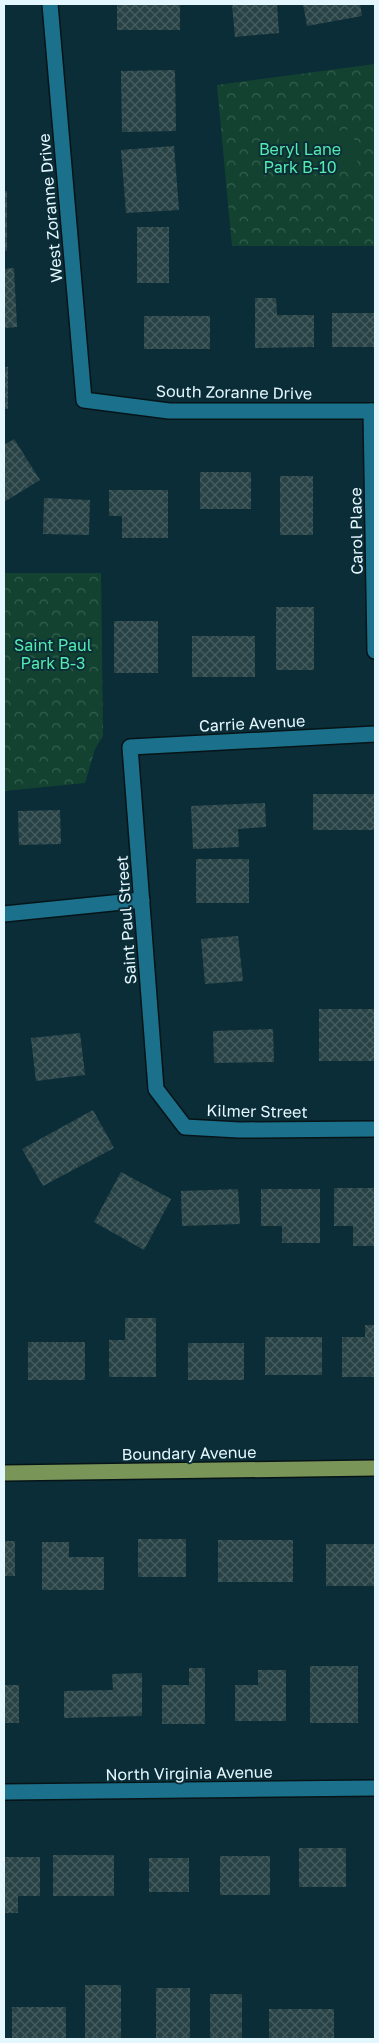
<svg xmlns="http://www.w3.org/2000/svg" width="379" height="2043" font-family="'Golos Text',sans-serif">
  <defs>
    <pattern id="forest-crowns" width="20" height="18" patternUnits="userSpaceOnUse" patternTransform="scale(1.25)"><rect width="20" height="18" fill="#134330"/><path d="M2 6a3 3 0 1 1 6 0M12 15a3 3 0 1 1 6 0" fill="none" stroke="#355f4f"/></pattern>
    <pattern id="building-cross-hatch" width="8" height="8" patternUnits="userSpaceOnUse" patternTransform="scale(1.25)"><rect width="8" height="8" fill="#284245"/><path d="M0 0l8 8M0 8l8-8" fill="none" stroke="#475e61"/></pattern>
  </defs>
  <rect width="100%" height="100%" fill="#0b2d38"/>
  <g fill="url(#forest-crowns)">
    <polygon points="375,64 375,246 232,246 217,85"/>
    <polygon points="4,573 101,573 103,736 95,749 85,783 4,791"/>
  </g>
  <polygon fill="#134330" points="353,129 358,169 284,178 279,138"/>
  <g fill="url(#building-cross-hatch)">
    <rect x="117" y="4" width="63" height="26"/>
    <polygon points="232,4 277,4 279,33 235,37"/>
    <polygon points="303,4 360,4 362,16 307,26"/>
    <polygon points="175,70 176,131 122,132 121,71"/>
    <polygon points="174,146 179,210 126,213 121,150"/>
    <rect x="4" y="191" width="3" height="60"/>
    <rect x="137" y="227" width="32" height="56"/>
    <polygon points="14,268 17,327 4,328 4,269"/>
    <polygon points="255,298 276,298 277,315 314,315 314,347 255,348"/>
    <rect x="332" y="313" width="43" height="34"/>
    <rect x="144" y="316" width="66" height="33"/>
    <rect x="4" y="367" width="4" height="42"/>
    <polygon points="14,439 40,480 4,502 4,445"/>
    <rect x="200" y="472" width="51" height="37"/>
    <rect x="280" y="476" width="33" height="59"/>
    <polygon points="109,490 168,490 168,538 122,538 122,516 109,516"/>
    <polygon points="44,498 90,500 89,535 43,534"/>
    <rect x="276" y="607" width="38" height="63"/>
    <rect x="114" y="621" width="44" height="52"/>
    <rect x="192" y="636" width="63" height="41"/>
    <rect x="313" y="794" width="62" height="36"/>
    <polygon points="265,803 266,827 238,829 239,847 193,849 191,806"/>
    <polygon points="60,810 61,844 19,845 18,811"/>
    <rect x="196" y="859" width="53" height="44"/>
    <polygon points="238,936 243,981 205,984 201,939"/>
    <rect x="319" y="1009" width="56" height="52"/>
    <polygon points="273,1029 274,1062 214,1063 213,1031"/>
    <polygon points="80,1033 85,1075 36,1081 31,1038"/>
    <polygon points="93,1110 114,1148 43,1186 22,1149"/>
    <polygon points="121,1172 171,1199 144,1250 94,1222"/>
    <polygon points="334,1188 375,1188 375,1246 353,1246 353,1226 334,1226"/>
    <polygon points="238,1189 240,1224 182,1226 181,1191"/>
    <polygon points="261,1189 320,1189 320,1243 282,1243 282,1226 261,1226"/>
    <polygon points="125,1318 156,1318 156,1377 109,1377 109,1340 125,1340"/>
    <polygon points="365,1325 375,1325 375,1377 342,1377 342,1337 365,1337"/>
    <rect x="265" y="1337" width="57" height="38"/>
    <rect x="28" y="1342" width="57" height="38"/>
    <rect x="188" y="1343" width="56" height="37"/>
    <rect x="138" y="1539" width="48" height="38"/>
    <rect x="218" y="1540" width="75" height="42"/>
    <rect x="4" y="1541" width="11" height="35"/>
    <polygon points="42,1542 69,1542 69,1557 104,1557 104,1590 42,1590"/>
    <rect x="326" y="1544" width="49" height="42"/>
    <rect x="310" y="1666" width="48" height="57"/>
    <polygon points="189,1668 205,1668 205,1724 162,1724 162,1685 189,1685"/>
    <polygon points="258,1670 286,1670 286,1721 235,1721 235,1685 258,1685"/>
    <polygon points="142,1673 142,1716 64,1718 64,1691 113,1690 112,1674"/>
    <rect x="4" y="1685" width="15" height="38"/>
    <rect x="299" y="1848" width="47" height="39"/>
    <rect x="53" y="1855" width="61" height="41"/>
    <rect x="220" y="1856" width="50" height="39"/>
    <polygon points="4,1857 40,1857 40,1896 18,1896 18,1913 4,1913"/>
    <rect x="149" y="1858" width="40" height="34"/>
    <rect x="85" y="1985" width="36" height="54"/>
    <rect x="156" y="1988" width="34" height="51"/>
    <rect x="210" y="1994" width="32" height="45"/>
    <rect x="12" y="2007" width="54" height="32"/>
    <rect x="269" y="2009" width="65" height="30"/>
  </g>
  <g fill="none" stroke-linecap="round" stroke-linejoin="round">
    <g stroke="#061418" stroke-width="18">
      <g id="minor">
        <polyline points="50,4 84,400 169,411 375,411"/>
        <polyline points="371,411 375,651"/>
        <polyline points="375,734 130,747 156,1089 185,1127 239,1130 375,1129"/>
        <polyline points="4,914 142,900"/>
        <polyline points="4,1792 375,1788"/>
      </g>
    </g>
    <g stroke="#061418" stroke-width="18">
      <polyline id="major" points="4,1473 375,1468"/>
    </g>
    <use href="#minor" stroke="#1b718b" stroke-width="15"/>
    <use href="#major" stroke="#7a9558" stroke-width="15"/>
  </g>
  <g text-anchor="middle" stroke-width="4" stroke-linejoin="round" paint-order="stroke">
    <g font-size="16" fill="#55ebaf" stroke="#0b2d38">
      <text x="300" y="155">Beryl Lane<tspan x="300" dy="18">Park B-10</tspan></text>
      <text x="53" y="651">Saint Paul<tspan x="53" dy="18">Park B-3</tspan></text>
    </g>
    <g font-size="16" fill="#e5f7fe" stroke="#0b2d38">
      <text transform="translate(50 208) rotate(-95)" y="6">West Zoranne Drive</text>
      <text transform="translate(234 392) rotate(1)" y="6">South Zoranne Drive</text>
      <text transform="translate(356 531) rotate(-91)" y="6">Carol Place</text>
      <text transform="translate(252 723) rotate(-3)" y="6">Carrie Avenue</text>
      <text transform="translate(126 920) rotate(-94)" y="6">Saint Paul Street</text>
      <text transform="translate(257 1111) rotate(1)" y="6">Kilmer Street</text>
      <text transform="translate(189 1453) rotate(-1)" y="6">Boundary Avenue</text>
      <text transform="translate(189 1773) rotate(-1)" y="6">North Virginia Avenue</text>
    </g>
  </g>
  <rect width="379" height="2043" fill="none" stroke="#e5f7fe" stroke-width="10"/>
</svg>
